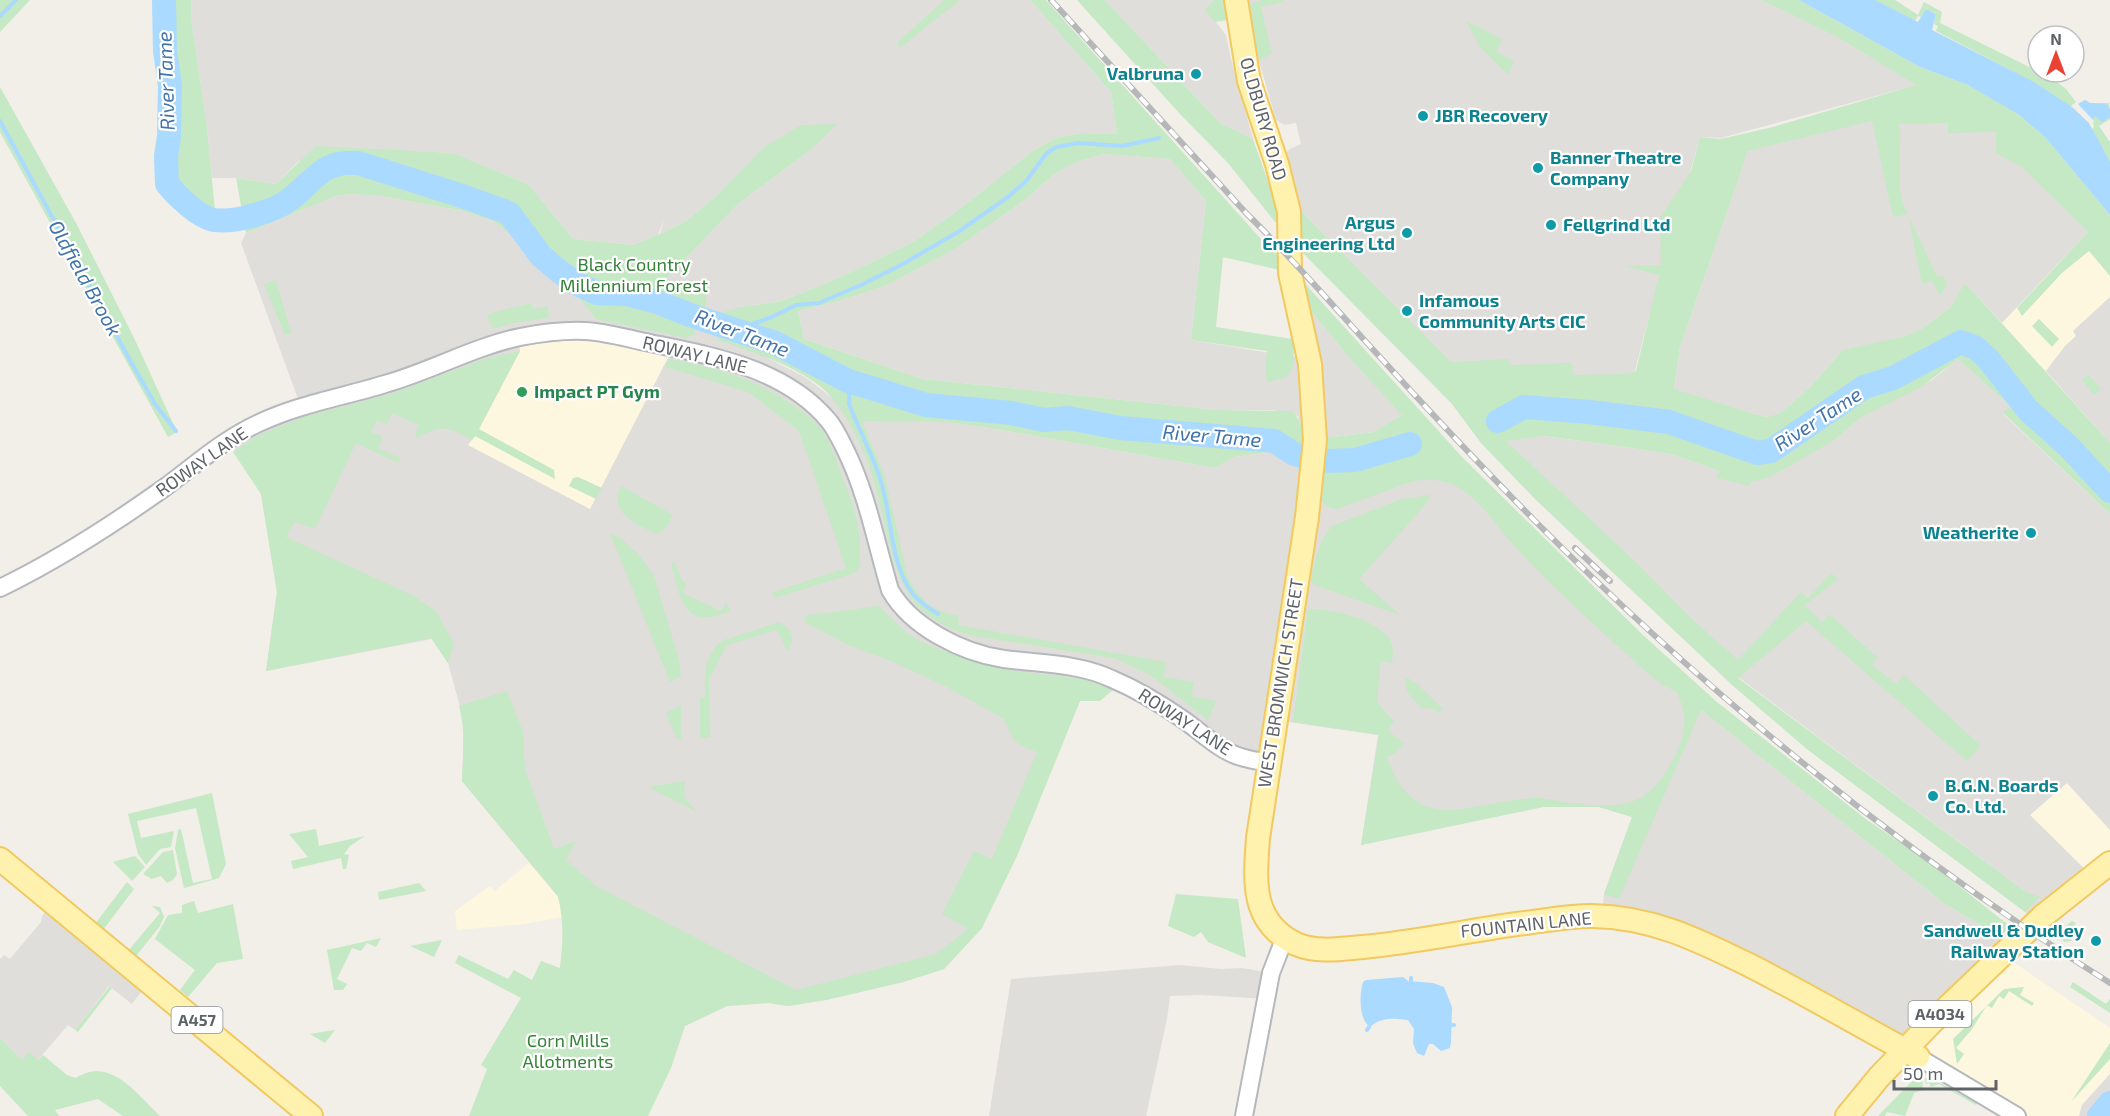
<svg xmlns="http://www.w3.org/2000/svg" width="2110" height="1116" font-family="'Exo 2',sans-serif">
  <rect width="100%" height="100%" fill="#f1efe8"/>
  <g fill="#fef7e0">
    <polygon points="2088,232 2110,262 2110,297 2073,331 2077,335 2065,346 2046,371 2002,323"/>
    <polygon points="541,334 674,348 590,510 467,445 475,436 520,351 518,337"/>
    <polygon points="2067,783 2110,830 2110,871 2098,882 2030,815"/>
    <polygon points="529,863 558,896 563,917 525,924 457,930 455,911 490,886 495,891"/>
    <polygon points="2004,961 2013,962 2110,1028 2110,1074 2082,1105 2079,1116 2017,1116 1911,1053"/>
  </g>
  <g fill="#e0deda" fill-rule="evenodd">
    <path d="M191 0H1030L1111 92 1117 134 1082 133 1056 138 1034 150 961 208 913 242 841 277 782 301 741 307 767 358 805 377 861 420 947 422 990 428 1215 468 1234 457 1267 452 1292 459 1300 470 1301 460 1325 467 1322 501 1435 454 1701 710 1945 904 1997 935 2011 927 2028 938 1911 1053 1789 985 1602 917 1604 894 1632 817 1599 807H1543L1361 845 1378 735 1275 720 1268 763 1240 757 1088 671 1080 701 982 928 944 969 903 982 826 1000 788 1006 769 1003 727 1006 684 1026 560 968 564 936 563 917 558 897 462 781 464 721 448 663 432 639 266 671 277 592 261 494 228 440 301 407 241 243 246 233 336 196 352 194 381 196 463 211 493 221 510 233 577 295 687 283 663 282 739 203 813 148 720 193 686 221 660 234 664 219 658 235 633 245 573 239 528 184 453 153 407 151 299 161 276 184 236 178H212L207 127 192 25ZM599 333 673 348 590 509 468 445 475 436 520 351 518 338Z"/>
    <polygon points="1105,0 1224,0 1226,20 1216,22 1226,35 1231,59 1253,139 1220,123"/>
    <polygon points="1247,0 1761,0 1837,37 1917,85 1721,138 1700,137 1644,335 1635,371 1595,385 1451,363 1299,209 1286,153 1290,149 1301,144 1296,123 1285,125 1276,120 1255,47"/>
    <polygon points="1879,108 1996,125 2023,167 2088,232 2002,323 1967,285 1952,306 1923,328 1906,336 1842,351 1810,387 1780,414 1767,417 1751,413 1674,390 1680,347 1741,172 1749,141"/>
    <polygon points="1104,154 1170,159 1206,201 1191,340 1294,357 1308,356 1299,277 1311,311 1352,361 1403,415 1374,432 1325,438 1325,442 1302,437 1298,416 1273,410 1217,410 923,379 804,339 798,311 839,301 885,286 957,248 1026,199 1053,175 1074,162"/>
    <polygon points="2110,297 2110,443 2046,371 2065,346 2076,336 2073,331"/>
    <polygon points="1958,359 2010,406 2003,414 2110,514 2110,830 2067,783 2030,815 2098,882 2044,925 2025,912 2026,892 1738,677 1498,441 1543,436 1639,449 1675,455 1719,471 1718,478 1751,482 1770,476 1835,440 1860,418 1932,380"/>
    <polygon points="53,903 149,981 132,1004 109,986 75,1030 68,1025 25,1075 0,1053 0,959 4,955 10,959 41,922 42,916"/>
    <polygon points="1180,965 1221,969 1242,968 1271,973 1267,999 1202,995 1170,996 1167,1019 1146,1116 989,1116 1011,979"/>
    <polygon points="2110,1074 2110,1116 2079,1116 2082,1105"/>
  </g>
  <g fill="#c5e8c5">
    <polygon points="0,0 30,0 0,32"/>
    <polygon points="164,0 191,0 192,25 207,127 216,222 190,207 167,184 166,156 169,136 170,86 165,51"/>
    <polygon points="944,0 960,0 900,48 897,43"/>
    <path d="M1030 0H1046L1260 238 1281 258 1280 270 1223 257 1216 327 1293 339C1294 366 1298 378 1267 382L1265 368 1267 351 1191 340 1206 201 1170 159 1104 154 1075 162 1053 175 1026 199 957 248 885 286 839 301 798 311 804 339 923 379 1217 410 1292 411C1308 426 1301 451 1300 471L1292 459 1267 452 1234 457 1215 468 990 428 946 422 862 421 885 477 907 575C920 600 931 611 959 616L958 625 1166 662 1164 677 1194 682 1192 696 1216 701 1208 720 1150 675 1114 658 974 636C888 615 895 551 874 482 866 453 851 421 831 397 808 369 751 352 718 340L716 329 723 312 741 307 782 301 841 277 913 242 961 208 1034 150 1056 138 1082 133 1117 134 1111 92Z"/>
    <polygon points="1077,0 1105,0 1220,123 1253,139 1271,190 1280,228 1228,163 1180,114"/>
    <polygon points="1214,0 1224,0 1226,20 1215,22 1205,10"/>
    <polygon points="1262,0 1283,0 1283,2 1261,7 1272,54 1259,60 1248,10 1251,4"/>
    <polygon points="1761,0 1799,0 1920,67 1968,85 1999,101 2018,114 2045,137 2110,215 2110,276 2089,251 2062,273 2022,316 2017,308 2088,232 2022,167 1996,153 1996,132 1948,133 1948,123 1899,124 1900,189 1903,204 1937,277 1942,275 1947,284 1940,296 1932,281 1922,284 1908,214 1893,217 1872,121 1747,151 1741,172 1680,347 1674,389 1751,413 1767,417 1781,413 1810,387 1843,350 1906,336 1923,328 1952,306 1963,286 1967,285 2110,443 2110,514 2003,413 2010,406 1958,359 1921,387 1860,418 1835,440 1770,477 1751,482 1749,486 1717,478 1719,471 1675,455 1639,449 1544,436 1506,441 1641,567 1692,619 1738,660 1801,592 1808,598 1831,573 1838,579 1805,605 1822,622 1829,614 1878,658 1872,665 1896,684 1904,675 1981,746 1967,761 1806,621 1738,678 2026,892 2040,897 2025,912 1808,750 1732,685 1536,500 1481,443 1452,404 1300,250 1299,209 1451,362 1509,359 1509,365 1572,363 1573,375 1625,374 1636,371 1659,275 1625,266 1661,265 1660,218 1691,171 1700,137 1720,139 1773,127 1916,85 1837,37"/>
    <polygon points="1875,0 1895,0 1918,15 1924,2 1942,12 1940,23 2052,78 2066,89 2076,102 2072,106 2080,106 2078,104 2085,100 2090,103 2109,103 2110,119 2099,126 2110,142 2110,162 2103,150 2016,73 1936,31 1938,26 1934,24 1936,13 1925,10 1921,17 1918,16 1915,21"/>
    <polygon points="1466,21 1502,39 1496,52 1514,61 1508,75 1480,47"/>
    <polygon points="0,87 76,223 135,340 177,432 168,437 0,132"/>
    <polygon points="837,124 813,148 739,203 664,281 700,285 706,293 706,302 694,334 687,338 596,319 577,295 509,233 493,221 463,211 381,196 352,194 336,196 246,233 236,178 276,184 316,146 453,153 528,184 573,239 633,245 660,234 686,221 720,193 763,148 801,125"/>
    <path d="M1299 277 1463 458 1643 635 1717 702 1867 820 1925 859 2011 927 1997 935 1945 904 1701 710 1619 899 1604 894 1632 817 1599 807H1543L1361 845 1379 735 1293 722 1308 609C1330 608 1378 619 1390 640 1394 647 1393 655 1392 663L1381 661 1377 701 1386 713 1394 721 1388 731 1404 743 1394 754 1387 757C1417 843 1475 798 1538 798 1549 798 1559 802 1570 803 1627 810 1651 806 1677 752 1687 730 1687 712 1676 691 1654 683 1640 665 1622 650 1586 618 1551 585 1517 549 1500 530 1483 504 1461 489 1447 479 1430 479 1413 481L1337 509 1330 508 1322 502 1325 438 1374 432 1402 415 1352 361 1311 311Z"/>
    <polygon points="276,280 291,333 285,335 264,284"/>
    <polygon points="531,303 533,309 547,306 549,318 513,323 497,328 491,327 487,314"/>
    <polygon points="2039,319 2059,339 2052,347 2032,326"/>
    <path d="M520 351 479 429 554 470 555 479 475 436 472 440C447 426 442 424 417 438L415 435 419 425 392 413 387 424 377 420 371 432 383 437 378 448 400 458 398 463 356 443 315 529 295 522 286 537 412 595 436 611 454 644 448 663 431 638 266 671 277 592 261 494 233 452 259 435 303 417 394 393 487 358Z"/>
    <path d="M669 359C716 367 758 379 797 408 807 415 817 423 824 433 833 448 839 467 845 484 856 510 864 541 858 570L852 574 775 598 773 592 846 568 799 431 748 392 665 367Z"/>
    <polygon points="2088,374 2101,389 2094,395 2082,380"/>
    <polygon points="578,477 602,488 596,499 569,486 573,478"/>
    <path d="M621 486 673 515 666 528 657 534C637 525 607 512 621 486Z"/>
    <path d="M1431 495 1425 505 1359 579 1400 615 1317 586 1311 581C1315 560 1318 542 1332 526L1402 499Z"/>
    <polygon points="610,533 622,539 641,557 654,576 679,660 681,676 670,682"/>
    <path d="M675 562 682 581 686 583 683 593 721 611 726 602 730 612C721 614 710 619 701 617 680 615 676 580 671 564Z"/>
    <path d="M879 606 907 633 922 642 967 660 1013 671 1079 678 1114 689 1100 701H1080L1017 856 982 928 944 969 903 982 826 1000 788 1006 769 1003 727 1006 685 1026 671 1068 648 1116H469L487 1069 481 1065 521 998 455 963 459 955 508 979 514 970 532 980 541 961 560 968C563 943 564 922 558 896L462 781C463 755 466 731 459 706L507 691 523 732 525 769 554 849 576 841 566 860 596 886 796 990 936 954 968 929 942 914 974 851 992 859 1037 752C1026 748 1016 745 1010 733 1007 726 1007 722 1001 717L945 686 893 662 850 646 805 622 806 615 819 614Z"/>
    <path d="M779 622C791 627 797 640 787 651L777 630 727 645 709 679 710 738H700V698L705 697C705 675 703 653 724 640Z"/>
    <polygon points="1405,677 1416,683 1443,709 1439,713 1434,709 1422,708 1407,692"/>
    <polygon points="681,705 681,739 677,739 666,713"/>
    <polygon points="685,781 684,797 697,812 648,787"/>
    <polygon points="212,793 226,864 219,878 184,888 175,848 178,830 181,829 193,883 212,879 196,808 137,821 141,838 174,831 171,847 160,849 146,865 138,854 128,814"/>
    <polygon points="316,829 319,846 365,836 350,846 344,854 349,855 346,869 343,869 341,858 293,869 291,861 308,857 289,834"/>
    <polygon points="173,850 177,874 173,880 167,883 161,876 152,879 143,874 163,852"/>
    <polygon points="135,856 145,867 132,881 113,862"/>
    <polygon points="127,882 134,889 103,930 95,924"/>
    <polygon points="419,883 426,891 379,900 378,892"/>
    <polygon points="1176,894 1238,899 1246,958 1208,942 1201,932 1194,937 1168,926"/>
    <polygon points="194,901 198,913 233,904 243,959 217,963 188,997 180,990 195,970 155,939 168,915 182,913 182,905"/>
    <polygon points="152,906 160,907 164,917 160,926 136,956 128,951 160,913"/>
    <polygon points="2072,921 2076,923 2070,933 2074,936 2071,941 2065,942 2055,935"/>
    <polygon points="381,938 376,947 367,943 361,951 352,948 337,979 347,984 343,990 334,990 327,950"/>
    <polygon points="442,940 434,957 410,946"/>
    <polygon points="2073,982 2106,1004 2110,999 2110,1013 2070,987"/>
    <polygon points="110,986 112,988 78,1032 75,1030"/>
    <polygon points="2024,987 2020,995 2034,1003 2032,1006 2009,991 2004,999 1999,996 1992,1008 1987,1005 1972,1029 1956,1048 1964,1054 1957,1064 1953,1039 2004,989"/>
    <polygon points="335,1030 325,1043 310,1034"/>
    <path d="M0 1038 22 1060 29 1052 38 1060 43 1055 67 1075 76 1078C111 1056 136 1094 160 1116H123L98 1099 55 1110 59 1116H28L0 1086Z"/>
    <polygon points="2110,1043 2110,1059 2071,1102"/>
    <polygon points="1929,1077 1977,1103 1976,1105 1939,1084 1931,1087 1929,1083 1926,1084 1925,1078"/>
    <polygon points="1922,1078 1923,1090 1914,1093 1905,1116 1887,1112 1885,1116 1878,1116 1911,1082"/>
    <polygon points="2110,1092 2110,1113 2107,1116 2090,1116"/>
  </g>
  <g fill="#aadaff">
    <polygon points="1799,0 1875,0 1918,22 1925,10 1928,10 1936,14 1932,30 2032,81 2075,109 2080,106 2078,104 2085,100 2090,103 2106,104 2110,109 2110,117 2102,122 2095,116 2089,123 2110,162 2110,215 2045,137 2018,114 1968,85 1920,67"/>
    <path d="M1403 977 1408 981 1433 983 1444 987 1452 1007 1451 1043 1450 1048 1441 1051 1433 1044H1429L1424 1056 1417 1053 1413 1043 1414 1029 1408 1020C1393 1018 1381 1017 1370 1027 1359 1020 1359 995 1363 982L1366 980Z"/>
  </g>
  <polygon fill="#f1efe8" points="2076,102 2094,121 2093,123 2094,127 2092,129 2089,123 2071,106 2073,104 2075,105"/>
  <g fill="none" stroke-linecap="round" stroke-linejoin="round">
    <g stroke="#aadaff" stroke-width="4">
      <polyline points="0,16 16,0"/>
      <polyline points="0,121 131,362 155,404 176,431"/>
      <polyline points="736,330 772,317 796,305 819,303 861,285 901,265 958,232 1008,197 1027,180 1046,154 1056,147 1079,143 1122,146 1159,138"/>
      <path d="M841 378C849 386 850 393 849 404 859 430 873 455 881 482 892 516 890 565 913 594 920 603 929 608 938 614"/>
      <polyline points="1411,978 1411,981"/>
      <polyline points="1451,1025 1454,1025"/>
      <polyline points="1367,1030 1369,1027"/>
    </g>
    <g stroke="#aadaff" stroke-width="24">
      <path d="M164 0 165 51 170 86 169 136 166 156 167 184C177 196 198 217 214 220 234 223 273 212 289 200 315 181 321 160 358 163L462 196 509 213 541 256 560 272 579 285 597 293 626 294 657 302 690 315 775 343 848 381 881 391 926 405 1011 413 1044 420 1068 418 1120 428 1274 441 1294 454 1329 461 1355 460 1410 444"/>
      <polyline points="1498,421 1524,407 1589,412 1669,422 1757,453 1771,451 1864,387 1893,378 1961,342 1976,348 1988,359 2029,411 2068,446 2110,491"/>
      <polyline points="2099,1116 2110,1103"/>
    </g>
    <g stroke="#b5b8bc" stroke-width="20">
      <g id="minor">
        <path d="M0 588C58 560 112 525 164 488 195 465 224 439 259 423 299 404 343 397 385 384 431 371 473 347 520 337 541 333 564 330 585 331 607 332 629 339 650 343 713 356 784 368 828 420 835 428 840 439 845 449 867 493 876 543 890 590 911 627 962 653 1004 659 1041 664 1078 663 1112 679 1138 690 1161 704 1184 720 1202 733 1220 751 1241 757 1250 760 1260 761 1268 763"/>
        <polyline points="1918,1057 2017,1116"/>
        <polyline points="1244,1116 1271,973 1285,937"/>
      </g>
    </g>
    <g stroke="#f2c960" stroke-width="26">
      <g id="major">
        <path d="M1236 0 1249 81 1277 164 1289 212 1290 273 1310 364 1315 440 1307 517 1258 838C1255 880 1250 922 1296 944 1317 953 1341 949 1363 947 1417 942 1471 930 1525 923 1547 920 1570 916 1592 916 1653 917 1698 940 1751 966 1808 995 1862 1027 1918 1057"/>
        <polyline points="0,859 311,1116"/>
        <polyline points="1847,1116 1879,1077 1932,1022 2043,916 2110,863"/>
      </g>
    </g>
    <use href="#minor" stroke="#fff" stroke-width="16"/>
    <use href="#major" stroke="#fff2af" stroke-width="22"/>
    <g stroke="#b6b7b8" stroke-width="6">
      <g id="rail">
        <path d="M1051 0 1247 214C1293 259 1335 308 1378 355 1429 411 1481 466 1534 520 1708 695 1902 852 2110 983"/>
        <polyline points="1575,548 1610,581"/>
      </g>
    </g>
    <use href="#rail" stroke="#fff" stroke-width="4" stroke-dasharray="11" stroke-linecap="butt"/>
  </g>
  <g fill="#0f9aa8" stroke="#fff" stroke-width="2">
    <circle cx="1196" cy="74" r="6"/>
    <circle cx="1423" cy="116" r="6"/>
    <circle cx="1538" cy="168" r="6"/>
    <circle cx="1551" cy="225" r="6"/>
    <circle cx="1407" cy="233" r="6"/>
    <circle cx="1407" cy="311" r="6"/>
    <circle cx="2031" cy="533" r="6"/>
    <circle cx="1933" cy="796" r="6"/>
    <circle cx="2096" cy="941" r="6"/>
  </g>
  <circle fill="#2e9e5b" stroke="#fff" stroke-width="2" cx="522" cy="392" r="6"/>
  <g text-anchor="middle" stroke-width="4.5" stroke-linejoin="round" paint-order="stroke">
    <g fill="#fff" stroke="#8f9295" stroke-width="1.5">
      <rect x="1908.5" y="1001" width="63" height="26" rx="4.5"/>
      <rect x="171.5" y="1007" width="51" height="26" rx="4.5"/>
    </g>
    <g font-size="16" font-weight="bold" fill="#5f6368">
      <text x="1940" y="1020">A4034</text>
      <text x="197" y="1026">A457</text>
    </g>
    <g font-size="18" font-weight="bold" fill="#0d838f" stroke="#fff" text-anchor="start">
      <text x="1184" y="80" text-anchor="end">Valbruna</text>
      <text x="1435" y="122">JBR Recovery</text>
      <text x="1550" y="164">Banner Theatre<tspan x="1550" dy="21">Company</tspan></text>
      <text x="1395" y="229" text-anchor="end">Argus<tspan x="1395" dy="21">Engineering Ltd</tspan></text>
      <text x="1563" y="231">Fellgrind Ltd</text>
      <text x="1419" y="307">Infamous<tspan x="1419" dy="21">Community Arts CIC</tspan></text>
      <text x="2019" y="539" text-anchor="end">Weatherite</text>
      <text x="1945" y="792">B.G.N. Boards<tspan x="1945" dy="21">Co. Ltd.</tspan></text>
      <text x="2084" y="937" text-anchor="end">Sandwell &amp; Dudley<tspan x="2084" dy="21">Railway Station</tspan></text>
    </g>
    <g font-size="18" fill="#5f6368" stroke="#fff">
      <text transform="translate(1263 119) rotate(74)" y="6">OLDBURY ROAD</text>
      <text transform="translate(695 355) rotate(14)" y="6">ROWAY LANE</text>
      <text transform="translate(202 462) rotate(-35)" y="6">ROWAY LANE</text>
      <text transform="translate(1281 683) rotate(-81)" y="6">WEST BROMWICH STREET</text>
      <text transform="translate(1185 722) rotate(33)" y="6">ROWAY LANE</text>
      <text transform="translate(1526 925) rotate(-6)" y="6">FOUNTAIN LANE</text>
    </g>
    <g font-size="18" fill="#348238" stroke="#fff">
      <text x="634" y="271">Black Country<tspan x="634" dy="21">Millennium Forest</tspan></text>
      <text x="568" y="1047">Corn Mills<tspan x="568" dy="21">Allotments</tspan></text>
    </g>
    <g font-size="18" font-weight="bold" fill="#27864d" stroke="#fff" text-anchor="start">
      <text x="534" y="398">Impact PT Gym</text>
    </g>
    <g font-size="20" font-style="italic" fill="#4174aa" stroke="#fff">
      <text transform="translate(166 81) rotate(-92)" y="7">River Tame</text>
      <text transform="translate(85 278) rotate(61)" y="7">Oldfield Brook</text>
      <text transform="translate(742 333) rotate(21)" y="7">River Tame</text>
      <text transform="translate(1818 419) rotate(-33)" y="7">River Tame</text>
      <text transform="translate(1212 436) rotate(5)" y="7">River Tame</text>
    </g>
  </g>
  <g transform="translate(2056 54)"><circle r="28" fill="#ffffff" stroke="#bfc1c3" stroke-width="1.5"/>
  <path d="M0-4.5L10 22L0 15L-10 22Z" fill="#ea4335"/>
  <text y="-9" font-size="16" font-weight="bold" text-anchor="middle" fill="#5f6368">N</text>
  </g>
  <path d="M1894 1080v9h102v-9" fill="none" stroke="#5f6368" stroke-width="3"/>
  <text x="1903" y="1080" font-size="18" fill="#5f6368" stroke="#ffffff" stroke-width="4.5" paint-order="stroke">50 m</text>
</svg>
